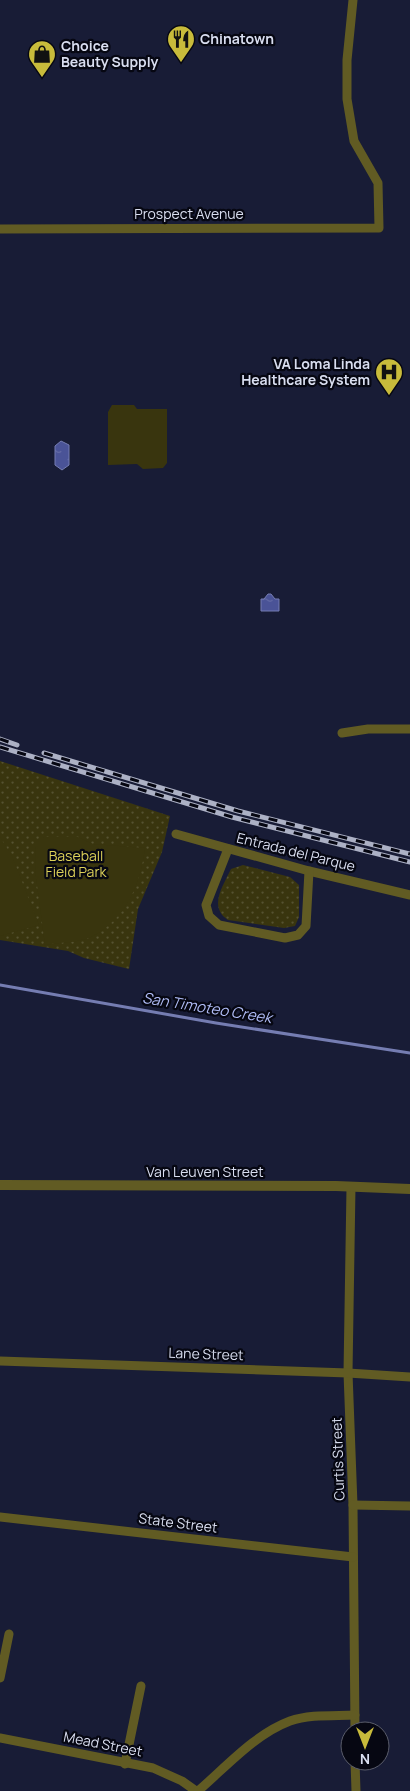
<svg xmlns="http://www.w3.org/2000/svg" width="410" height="1791" font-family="Manrope,sans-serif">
  <defs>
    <pattern id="green-dots" width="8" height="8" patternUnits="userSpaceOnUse" patternTransform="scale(1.25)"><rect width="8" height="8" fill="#39350e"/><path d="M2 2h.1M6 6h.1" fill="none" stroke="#555231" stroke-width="1.8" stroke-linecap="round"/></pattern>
    <pattern id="water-ripples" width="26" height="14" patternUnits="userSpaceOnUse" patternTransform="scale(1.25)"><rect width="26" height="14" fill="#4a5397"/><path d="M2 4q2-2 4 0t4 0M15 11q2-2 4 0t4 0" fill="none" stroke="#646ba6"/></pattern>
  </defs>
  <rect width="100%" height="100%" fill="#181c36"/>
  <g fill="url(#green-dots)">
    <polygon points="0,761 170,816 162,852 138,909 129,969 84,958 68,951 0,940"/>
    <path d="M243 865 290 877 299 885V917L295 926 284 928 228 920C208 907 223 886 231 869Z"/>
  </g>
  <g fill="#39350e">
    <polygon points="112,405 134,405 137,409 167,409 167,463 163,468 143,469 137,464 108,465 108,412"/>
    <polygon points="0,837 12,856 39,925 0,936"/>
    <path d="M44 837H78L93 844 145 848C140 886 126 919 91 937 78 943 59 942 45 945L36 877 35 846Z"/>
  </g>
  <g fill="url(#water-ripples)" stroke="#757db2">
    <polygon points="61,441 69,445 69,465 62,470 55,465 55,446"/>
    <polygon points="268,594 271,594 275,599 279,599 279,611 261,611 261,599 264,599"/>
  </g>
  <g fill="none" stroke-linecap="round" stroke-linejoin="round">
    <polyline stroke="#757db2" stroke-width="3" points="0,985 216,1023 410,1053"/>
    <g stroke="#615b23" stroke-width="9">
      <polyline points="0,229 379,228 378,183 354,141 347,99 347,60 353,0"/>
      <polyline points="342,733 368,729 410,729"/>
      <polyline points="176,834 309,871 410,895"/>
      <polyline points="228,849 206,905 209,916 219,925 285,938 298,935 306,926 309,871"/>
      <polyline points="351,1187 348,1373 353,1505 355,1731"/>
      <polyline points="0,1361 348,1373 410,1377"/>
      <polyline points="353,1505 410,1506"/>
      <polyline points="0,1517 353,1557"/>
      <polyline points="0,1678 9,1634"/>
      <polyline points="0,1738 153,1768 182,1781 196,1791"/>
      <polyline points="355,1761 356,1791"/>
      <polyline points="125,1764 141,1686"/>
      <path d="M198 1791C226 1767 255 1734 290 1721 310 1714 334 1716 355 1715"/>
    </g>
    <polyline stroke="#615b23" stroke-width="10" points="0,1185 336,1186 410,1189"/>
    <g stroke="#acb1c5" stroke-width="5">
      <g id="rail">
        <polyline points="0,739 17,745"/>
        <polyline points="0,747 232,817 410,862"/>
        <polyline points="44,753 238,811 410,854"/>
      </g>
    </g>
    <use href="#rail" stroke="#060712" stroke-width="3" stroke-dasharray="9" stroke-linecap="butt"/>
  </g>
  <defs>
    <g id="restaurant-pin" transform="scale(1.4375)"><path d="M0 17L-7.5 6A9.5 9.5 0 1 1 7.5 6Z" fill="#c8bb3b" stroke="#060712"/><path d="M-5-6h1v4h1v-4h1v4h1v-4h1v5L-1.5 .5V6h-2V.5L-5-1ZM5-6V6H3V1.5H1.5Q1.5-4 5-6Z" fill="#111"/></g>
    <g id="shop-pin" transform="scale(1.4375)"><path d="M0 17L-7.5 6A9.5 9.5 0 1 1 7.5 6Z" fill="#c8bb3b" stroke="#060712"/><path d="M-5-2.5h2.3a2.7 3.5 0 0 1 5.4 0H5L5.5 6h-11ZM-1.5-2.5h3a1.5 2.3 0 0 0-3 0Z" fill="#111"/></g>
    <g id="hospital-pin" transform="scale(1.4375)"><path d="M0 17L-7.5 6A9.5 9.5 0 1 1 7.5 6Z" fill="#c8bb3b" stroke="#060712"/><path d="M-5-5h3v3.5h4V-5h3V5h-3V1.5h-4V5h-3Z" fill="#111"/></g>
  </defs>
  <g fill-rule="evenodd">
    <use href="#restaurant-pin" x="181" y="39"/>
    <use href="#shop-pin" x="42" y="54"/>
    <use href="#hospital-pin" x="389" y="372"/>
  </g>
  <g text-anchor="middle" stroke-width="4.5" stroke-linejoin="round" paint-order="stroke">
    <g font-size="14" font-weight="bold" fill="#d9def0" stroke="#060712" text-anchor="start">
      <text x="200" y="44">Chinatown</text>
      <text x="61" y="51">Choice<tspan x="61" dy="16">Beauty Supply</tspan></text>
      <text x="370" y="369" text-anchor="end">VA Loma Linda<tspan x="370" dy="16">Healthcare System</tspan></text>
    </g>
    <g font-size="14" fill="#d9def0" stroke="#060712">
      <text x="189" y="219">Prospect Avenue</text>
      <text transform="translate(296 852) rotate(14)" y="5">Entrada del Parque</text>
      <text x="205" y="1177">Van Leuven Street</text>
      <text transform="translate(206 1354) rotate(2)" y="5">Lane Street</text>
      <text transform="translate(338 1459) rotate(-92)" y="5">Curtis Street</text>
      <text transform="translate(178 1523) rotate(7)" y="5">State Street</text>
      <text transform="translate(103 1744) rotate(11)" y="5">Mead Street</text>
    </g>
    <g font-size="14" fill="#dcd058" stroke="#060712">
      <text x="76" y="861">Baseball<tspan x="76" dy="16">Field Park</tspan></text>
    </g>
    <g font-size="15" font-style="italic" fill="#afbbf5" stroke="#060712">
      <text transform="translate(207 1008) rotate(9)" y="5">San Timoteo Creek</text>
    </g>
  </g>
  <g transform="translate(365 1746) rotate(180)"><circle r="24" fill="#060712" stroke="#5a5d6b"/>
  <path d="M0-4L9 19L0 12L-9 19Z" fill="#c8bb3b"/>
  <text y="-8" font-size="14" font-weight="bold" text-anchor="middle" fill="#d9def0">N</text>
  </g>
</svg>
